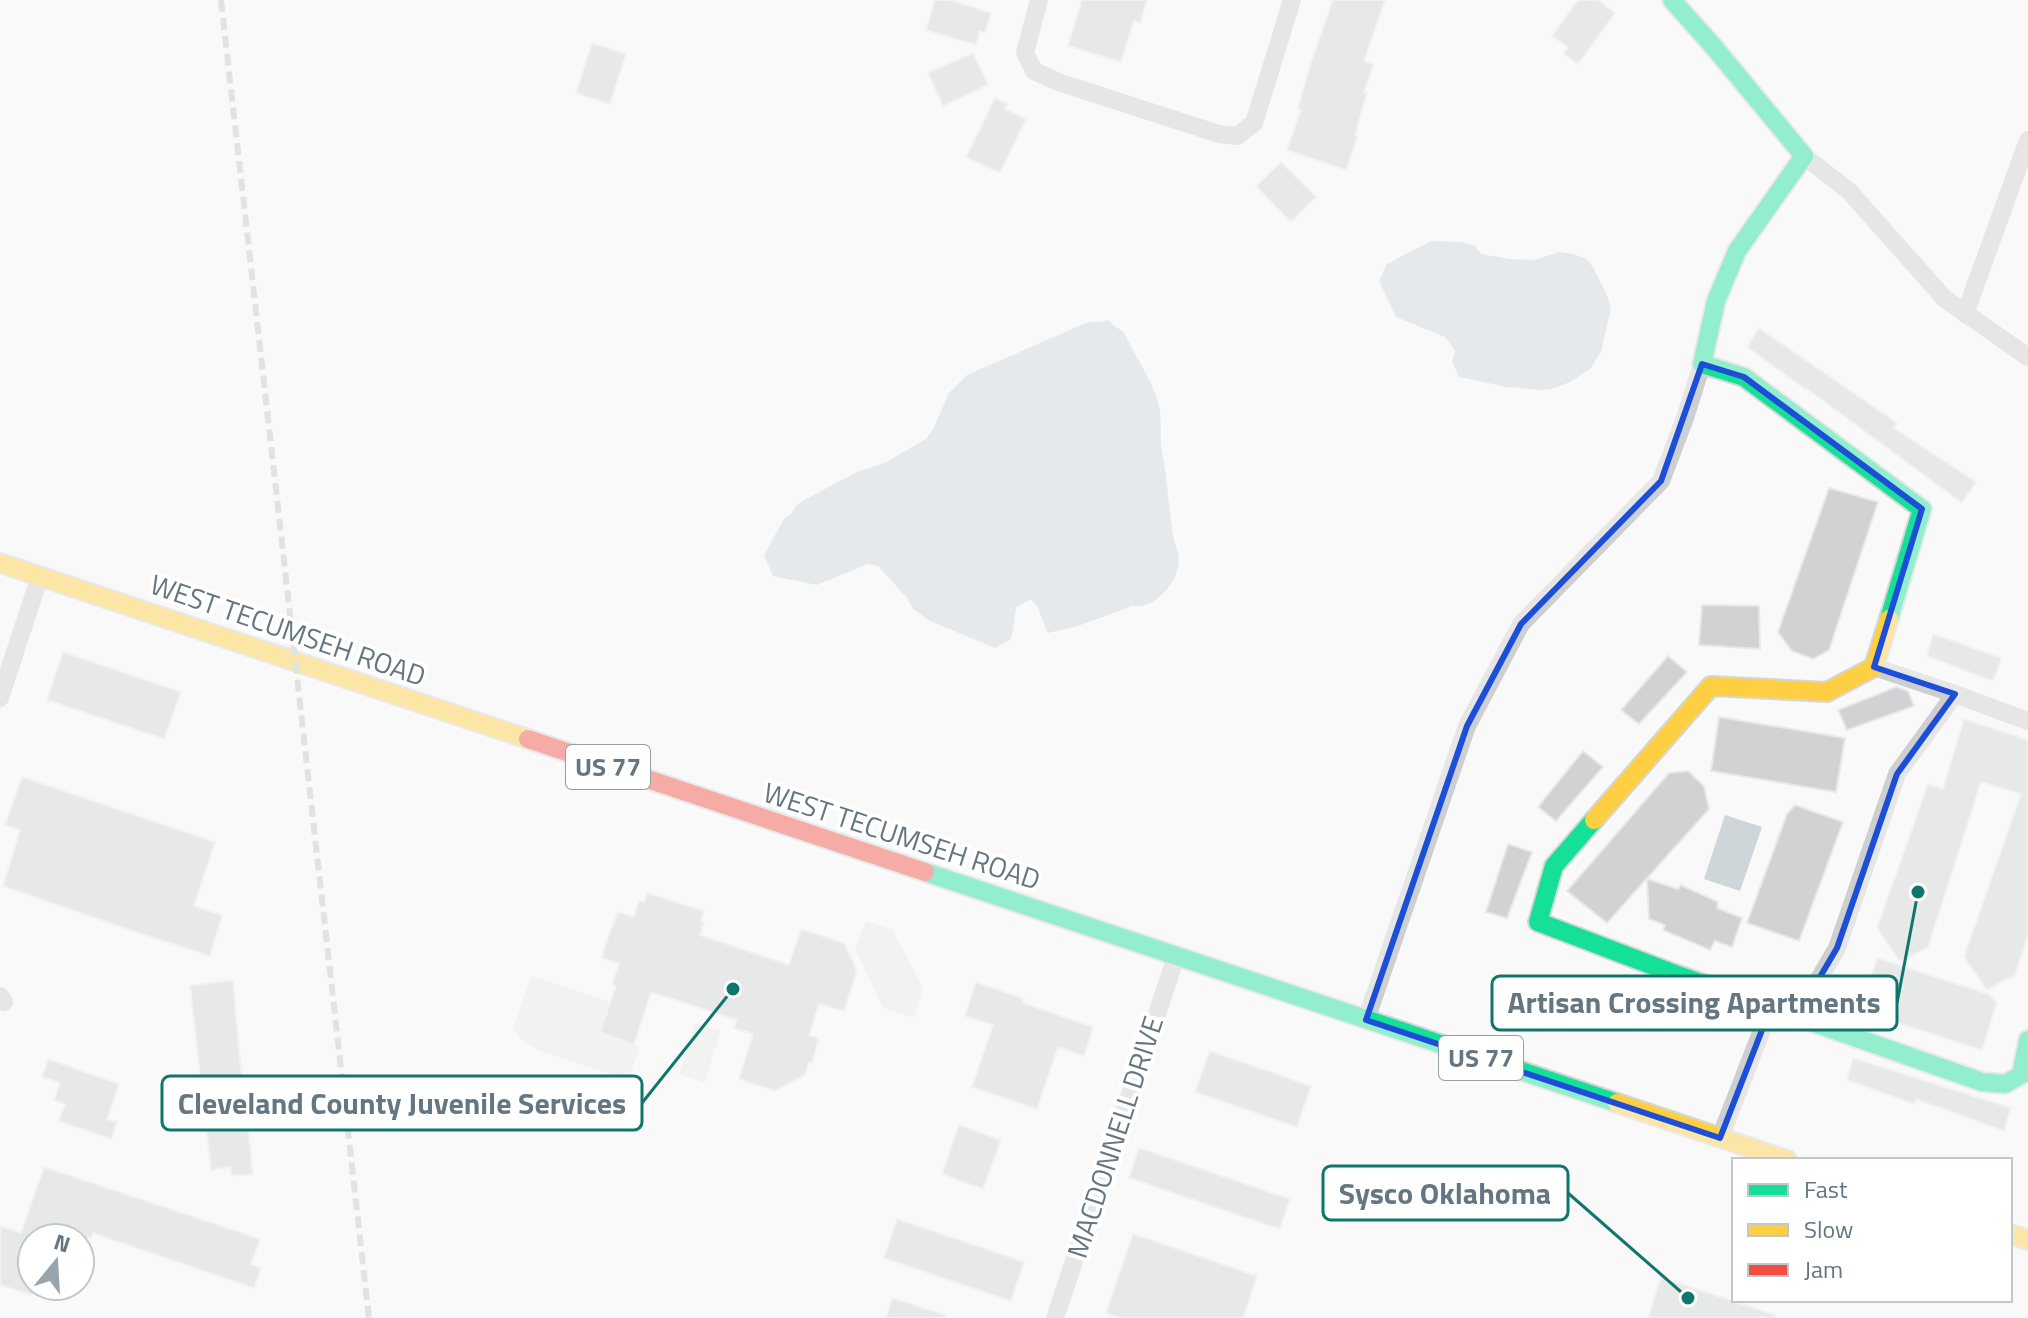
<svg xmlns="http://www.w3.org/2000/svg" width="2028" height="1318" font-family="'Titillium Web',sans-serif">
  <rect width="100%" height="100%" fill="#f9f9f9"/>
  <g fill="#e8ebe6">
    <polygon points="866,921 893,930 923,988 914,1018 883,1008 855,949"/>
    <path d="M531 976 610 1002 600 1032 640 1047 628 1080 543 1052C530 1046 521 1041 513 1028Z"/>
    <polygon points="695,1023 721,1031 704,1083 679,1074"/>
  </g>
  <g fill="#ced6d9">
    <polygon points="1431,241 1463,242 1475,246 1481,254 1510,259 1535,260 1559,252 1573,254 1587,259 1594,269 1606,293 1611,308 1601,352 1590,369 1570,382 1552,389 1543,390 1507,387 1459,377 1452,362 1455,351 1445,337 1396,317 1379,281 1387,264"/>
    <path d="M1108 320 1114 326 1123 331C1134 354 1151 378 1158 402 1163 420 1159 435 1162 451 1167 479 1169 507 1173 535 1174 543 1179 551 1179 559 1179 582 1155 610 1132 606L1078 626 1048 633 1037 606 1031 599 1016 607 1013 631 1010 640 995 648 930 621 913 609 907 598 878 566 868 564 817 585 773 576 764 555 785 517 791 514 798 504 808 498 857 472 887 462 927 438 934 427 949 393 967 375 1088 322H1101Z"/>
    <polygon points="1725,815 1762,827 1740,891 1704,879"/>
  </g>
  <g fill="#d0d2d3" stroke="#e8e8e8" stroke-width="2">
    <polygon points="935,0 950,0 991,13 985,33 980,31 976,45 926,30"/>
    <polygon points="1082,0 1147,0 1140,23 1134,21 1121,62 1068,46"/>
    <polygon points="1333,0 1385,0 1364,61 1374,64 1364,92 1367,93 1355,135 1358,136 1346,170 1287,150 1301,110 1298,109 1309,68"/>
    <polygon points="1578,0 1598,0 1615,13 1578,64 1564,54 1568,47 1552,36"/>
    <polygon points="592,43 626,54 610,104 576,93"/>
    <polygon points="973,53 988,85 943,106 928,73"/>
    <polygon points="995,98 1008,104 1005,109 1026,119 1000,173 966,157"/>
    <polygon points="1281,162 1316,197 1291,222 1256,186"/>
    <polygon points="1759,328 1897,423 1894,428 1976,482 1962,503 1806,388 1805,389 1747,347"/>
    <polygon points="1829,488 1878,502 1829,650 1813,659 1792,651 1778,632"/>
    <polygon points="1702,605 1759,606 1760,649 1699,645"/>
    <polygon points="1933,634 2002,658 1993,681 1927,656"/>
    <polygon points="63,652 181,692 164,739 47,700"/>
    <polygon points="1668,656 1687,672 1639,724 1621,710"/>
    <polygon points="1896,687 1908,691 1914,706 1847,730 1838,710"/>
    <polygon points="1719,717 1845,738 1836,792 1711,771"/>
    <polygon points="1964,719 2028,740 2028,935 2015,975 1987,990 1964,957 2021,794 1981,782 1928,947 1900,962 1877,928 1928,784 1943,789"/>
    <polygon points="1583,751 1603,767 1556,821 1538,807"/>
    <polygon points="1688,771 1704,786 1709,809 1607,923 1567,891 1669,773"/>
    <polygon points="22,777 215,842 194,906 222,915 210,956 136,932 3,886 20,830 5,825"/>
    <polygon points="1795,805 1843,822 1799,941 1747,923 1787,814"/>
    <polygon points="1508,844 1532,852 1507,918 1486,912"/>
    <polygon points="1647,879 1678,889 1681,885 1718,902 1717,908 1742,918 1732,947 1715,941 1710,950 1663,930 1665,925 1649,919"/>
    <polygon points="647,893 704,911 701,921 704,922 700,935 789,965 801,929 844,943 857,970 844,1011 819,1004 809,1035 819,1038 812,1063 809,1062 805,1075 775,1091 739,1079 753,1034 734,1028 737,1020 651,992 634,1045 600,1032 616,986 612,984 619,964 602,958 608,937 618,912 634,917 639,901 644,902"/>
    <polygon points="1877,958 1988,994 1997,1002 1982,1050 1861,1011"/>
    <polygon points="233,980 239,1050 253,1174 232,1176 230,1167 211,1170 190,986"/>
    <polygon points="976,982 1024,999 1023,1003 1093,1027 1084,1056 1058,1047 1037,1109 972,1087 993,1025 965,1016"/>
    <polygon points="1210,1051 1311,1086 1297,1127 1195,1092"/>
    <polygon points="1853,1058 2011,1108 2004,1131 1916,1099 1914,1104 1847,1080"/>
    <polygon points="48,1059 119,1084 107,1119 117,1122 111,1139 59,1121 65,1104 54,1100 60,1083 42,1077"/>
    <polygon points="959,1125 1001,1140 983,1189 942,1174"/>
    <polygon points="1139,1148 1290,1199 1280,1229 1129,1178"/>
    <polygon points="44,1167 260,1239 251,1264 261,1268 254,1288 93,1233 92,1238 32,1238 32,1295 0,1285 0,1226 21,1233"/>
    <polygon points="897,1219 1024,1262 1011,1301 884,1258"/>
    <polygon points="1133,1234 1257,1276 1243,1318 1120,1318 1106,1313"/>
    <polygon points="1661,1277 1775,1315 1775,1318 1648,1318"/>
    <polygon points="892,1298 945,1315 944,1318 886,1318"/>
  </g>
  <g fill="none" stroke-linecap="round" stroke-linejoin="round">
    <g stroke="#d5d6d7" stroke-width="22">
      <g id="fast">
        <polyline points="1672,0 1713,46 1804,156 1737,251 1716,301 1702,364 1744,377 1922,509 1889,619"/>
        <polyline points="1594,820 1554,866 1538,922 1675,974 1982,1082 2005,1084 2021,1075 2028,1040"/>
        <polyline points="925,872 1617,1103"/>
      </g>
    </g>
    <g stroke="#d5d6d7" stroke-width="22">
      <g id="slow">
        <polyline points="0,563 528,739"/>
        <polyline points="1594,820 1711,686 1827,692 1874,667 1889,619"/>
        <polyline points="1617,1103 1787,1160"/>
        <polyline points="2010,1234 2028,1240"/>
      </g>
    </g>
    <g stroke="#d5d6d7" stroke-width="22">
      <polyline id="jam" points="528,739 925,872"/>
    </g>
    <g stroke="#cecfd0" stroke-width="18">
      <polyline points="1039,0 1025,53 1034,71 1058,82 1219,134 1237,136 1254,123 1292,0"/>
      <polyline points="1804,156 1849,191 1945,299 2028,357"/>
      <polyline points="1965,314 2028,140"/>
      <polyline points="1874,667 1955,694"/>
      <polyline points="0,698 40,576"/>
      <polyline points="0,996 4,1002"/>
      <polyline points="1366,1020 1467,726 1521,624 1661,481 1685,418 1702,364"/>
      <polyline points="1720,1138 1771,1007 1810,994 1837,948 1897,774 1955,694 2028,721"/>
      <polyline points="1055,1318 1176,957"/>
    </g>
    <use href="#fast" stroke="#16e098" stroke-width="18"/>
    <use href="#slow" stroke="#ffcf43" stroke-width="18"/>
    <use href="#jam" stroke="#f24e42" stroke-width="18"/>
    <polyline stroke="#c3c5c6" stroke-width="6" stroke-dasharray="12 6" stroke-linecap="butt" points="221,0 369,1318"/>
  </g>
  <path d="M0 0H2028V1318H0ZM1702 364 1744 377 1922 509 1874 667 1955 694 1897 774 1837 948 1810 994 1771 1007 1720 1138 1366 1020 1467 726 1521 624 1661 481Z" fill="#f9f9f9" fill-opacity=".55" fill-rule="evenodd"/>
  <path fill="none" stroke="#1d4ed8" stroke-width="6" stroke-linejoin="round" d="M1702 364 1744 377 1922 509 1874 667 1955 694 1897 774 1837 948 1810 994 1771 1007 1720 1138 1366 1020 1467 726 1521 624 1661 481Z"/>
  <g text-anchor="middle" stroke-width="8" stroke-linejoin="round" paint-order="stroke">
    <g fill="#fff" stroke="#939fa8" stroke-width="2">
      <rect x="566" y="745" width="84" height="44" rx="6"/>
      <rect x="1439" y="1036" width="84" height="44" rx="6"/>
    </g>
    <g font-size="26" font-weight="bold" fill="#657683">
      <text x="608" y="776">US 77</text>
      <text x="1481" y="1067">US 77</text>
    </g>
    <g font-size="28" fill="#657683" stroke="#fff">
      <text transform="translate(288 630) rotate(19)" y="10">WEST TECUMSEH ROAD</text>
      <text transform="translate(902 836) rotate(18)" y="10">WEST TECUMSEH ROAD</text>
      <text transform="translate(1115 1137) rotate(-72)" y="10">MACDONNELL DRIVE</text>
    </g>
  </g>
  <path fill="none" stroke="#0f766e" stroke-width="3" d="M1918 892L1897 1003M733 989L642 1103M1688 1298L1568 1193"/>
  <g fill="#0f766e" stroke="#fff" stroke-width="3">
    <circle cx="1918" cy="892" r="8"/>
    <circle cx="733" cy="989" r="8"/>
    <circle cx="1688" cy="1298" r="8"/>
  </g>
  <g fill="#fff" stroke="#0f766e" stroke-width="3">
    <rect x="1492" y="976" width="405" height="54" rx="8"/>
    <rect x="162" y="1076" width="480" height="54" rx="8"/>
    <rect x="1323" y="1166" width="245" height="54" rx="8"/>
  </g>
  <g font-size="30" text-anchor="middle" font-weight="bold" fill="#657683">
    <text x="1694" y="1013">Artisan Crossing Apartments</text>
    <text x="402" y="1114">Cleveland County Juvenile Services</text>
    <text x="1445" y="1204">Sysco Oklahoma</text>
  </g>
  <rect x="1732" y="1158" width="280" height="144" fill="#ffffff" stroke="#c1c8cd" stroke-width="2"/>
  <rect x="1748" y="1184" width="40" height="12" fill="#16e098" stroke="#c1c8cd" stroke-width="2"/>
  <text x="1804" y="1198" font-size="24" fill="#657683">Fast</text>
  <rect x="1748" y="1224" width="40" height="12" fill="#ffcf43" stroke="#c1c8cd" stroke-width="2"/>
  <text x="1804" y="1238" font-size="24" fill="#657683">Slow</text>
  <rect x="1748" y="1264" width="40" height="12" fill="#f24e42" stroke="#c1c8cd" stroke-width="2"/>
  <text x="1804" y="1278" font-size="24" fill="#657683">Jam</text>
  <g transform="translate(56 1262) rotate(18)"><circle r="38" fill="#ffffff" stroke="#c1c8cd" stroke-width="2"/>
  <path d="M0-6L14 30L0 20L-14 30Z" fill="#99a4ac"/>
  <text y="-12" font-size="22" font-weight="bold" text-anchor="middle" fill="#657683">N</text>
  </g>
</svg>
